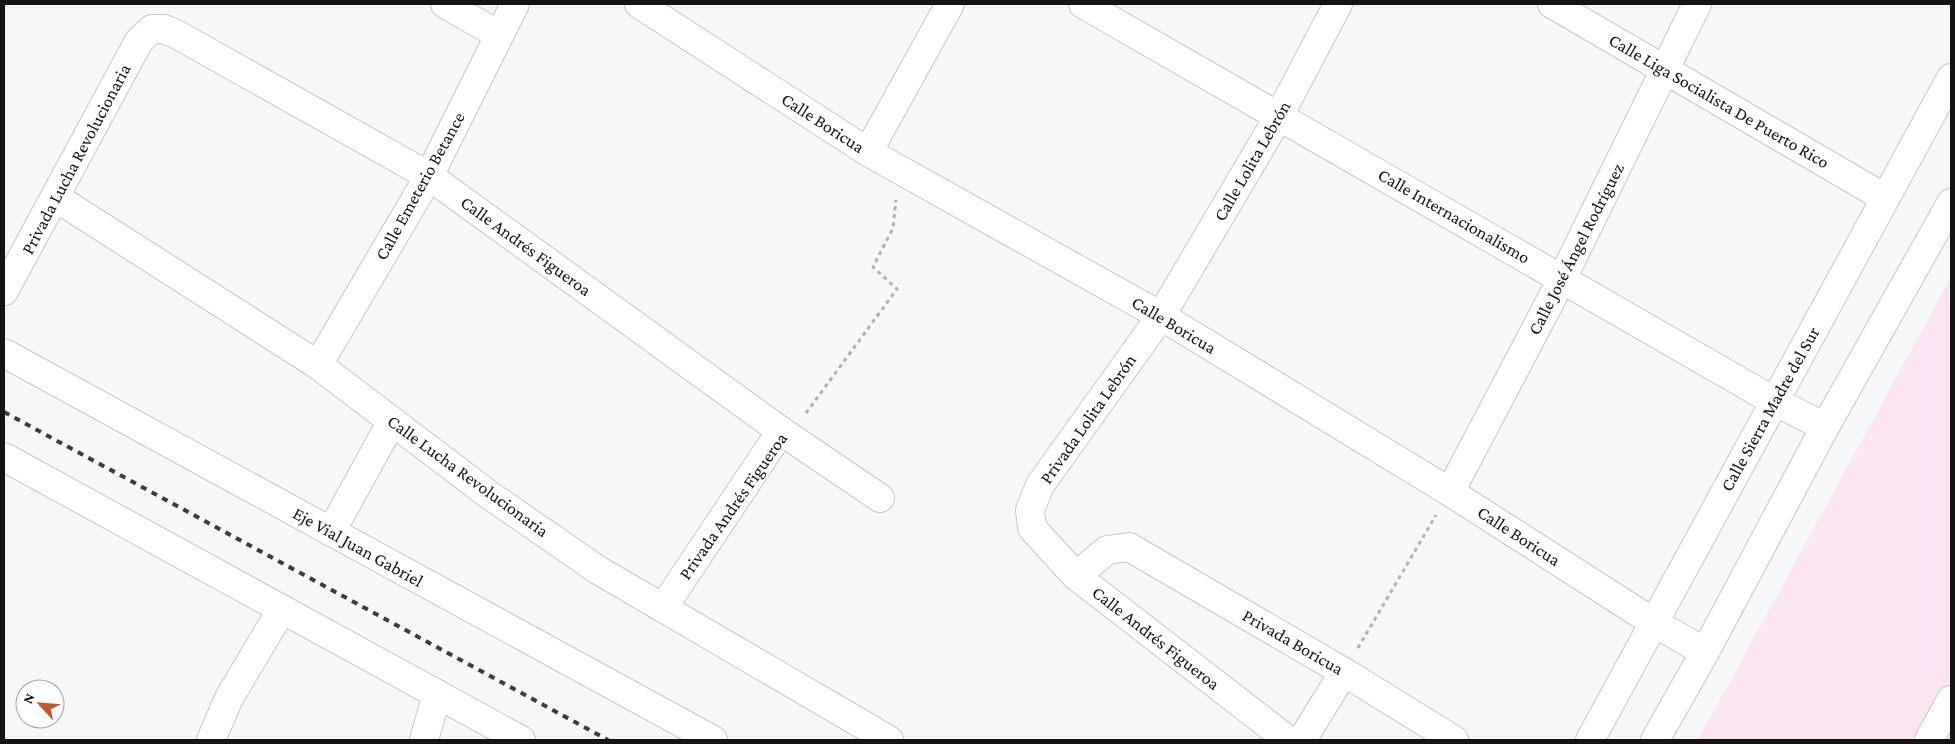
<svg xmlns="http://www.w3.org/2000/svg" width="1955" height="744" font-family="'Crimson Pro',serif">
  <rect width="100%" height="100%" fill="#f5f7f8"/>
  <polygon fill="#fbe5f3" points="1951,277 1951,740 1698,740"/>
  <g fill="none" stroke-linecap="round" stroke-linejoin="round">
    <g stroke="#c3c5c6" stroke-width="30">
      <g id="minor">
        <polyline points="445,4 499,35"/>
        <polyline points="639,4 868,152 1161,316 1450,492 1653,622 1705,652"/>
        <polyline points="1083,4 1774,401 1825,427"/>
        <polyline points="1552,4 1885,198"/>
        <polyline points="868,152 950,4"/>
        <polyline points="55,197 318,365 488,494 598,570 889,740"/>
        <polyline points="4,291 139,41 152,29 164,29 176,34 429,176 781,431 880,498"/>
        <polyline points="318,365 429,176 515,4"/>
        <polyline points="1450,492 1562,279 1697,4"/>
        <polyline points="331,532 392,421"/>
        <polyline points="1076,576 1107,550 1129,547 1344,672 1454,740"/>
        <polyline points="663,608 781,431"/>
        <polyline points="211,740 229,698 282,609"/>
        <polyline points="424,740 437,694"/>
        <polyline points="1288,740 1076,576 1032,528 1030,510 1040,485 1161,316 1279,116 1338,4"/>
        <polyline points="1302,740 1344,672"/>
        <polyline points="1590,740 1951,78"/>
        <polyline points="1655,740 1705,652 1825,427 1951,203"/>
        <polyline points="1929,740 1951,700"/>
      </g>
    </g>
    <g stroke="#c3c5c6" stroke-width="30">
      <g id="major">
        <polyline points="4,353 713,740"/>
        <polyline points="4,457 521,740"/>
      </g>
    </g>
    <g stroke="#afb1b1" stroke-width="3" stroke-dasharray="4 4" stroke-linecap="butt">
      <polyline points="806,413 897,289 873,267 893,228 896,200"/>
      <polyline points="1358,648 1436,515"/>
    </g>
    <use href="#minor" stroke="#fff" stroke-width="28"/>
    <use href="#major" stroke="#fff" stroke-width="28"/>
    <polyline stroke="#3a3b3b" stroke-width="4" stroke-dasharray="6 6" stroke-linecap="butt" points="4,412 608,740"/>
  </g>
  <g text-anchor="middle" stroke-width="4" stroke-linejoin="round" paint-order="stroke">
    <g font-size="18" fill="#131414" stroke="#fff">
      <text transform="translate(1719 101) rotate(30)" y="6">Calle Liga Socialista De Puerto Rico</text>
      <text transform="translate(823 123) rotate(33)" y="6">Calle Boricua</text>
      <text transform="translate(76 159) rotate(-62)" y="6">Privada Lucha Revolucionaria</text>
      <text transform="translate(1252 161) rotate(-60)" y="6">Calle Lolita Lebrón</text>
      <text transform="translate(420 186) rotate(-61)" y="6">Calle Emeterio Betance</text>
      <text transform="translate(1454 216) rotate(30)" y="6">Calle Internacionalismo</text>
      <text transform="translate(526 246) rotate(36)" y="6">Calle Andrés Figueroa</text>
      <text transform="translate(1576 249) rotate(-63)" y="6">Calle José Ángel Rodríguez</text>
      <text transform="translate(1174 325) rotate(31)" y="6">Calle Boricua</text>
      <text transform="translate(1770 409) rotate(-61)" y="6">Calle Sierra Madre del Sur</text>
      <text transform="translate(1088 419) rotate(-55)" y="6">Privada Lolita Lebrón</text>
      <text transform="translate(468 476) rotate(36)" y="6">Calle Lucha Revolucionaria</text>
      <text transform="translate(733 506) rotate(-55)" y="6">Privada Andrés Figueroa</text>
      <text transform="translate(1519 536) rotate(33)" y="6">Calle Boricua</text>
      <text transform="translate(358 547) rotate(29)" y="6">Eje Vial Juan Gabriel</text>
      <text transform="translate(1156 638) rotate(38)" y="6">Calle Andrés Figueroa</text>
      <text transform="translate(1293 642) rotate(30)" y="6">Privada Boricua</text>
    </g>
  </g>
  <rect width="1955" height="744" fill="none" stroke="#131414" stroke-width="10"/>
  <g transform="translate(40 704) rotate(296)"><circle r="24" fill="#ffffff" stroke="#a1a1a1"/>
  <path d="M0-4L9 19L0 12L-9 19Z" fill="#bf5929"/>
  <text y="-8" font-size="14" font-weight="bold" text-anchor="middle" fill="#131414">N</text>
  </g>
</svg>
